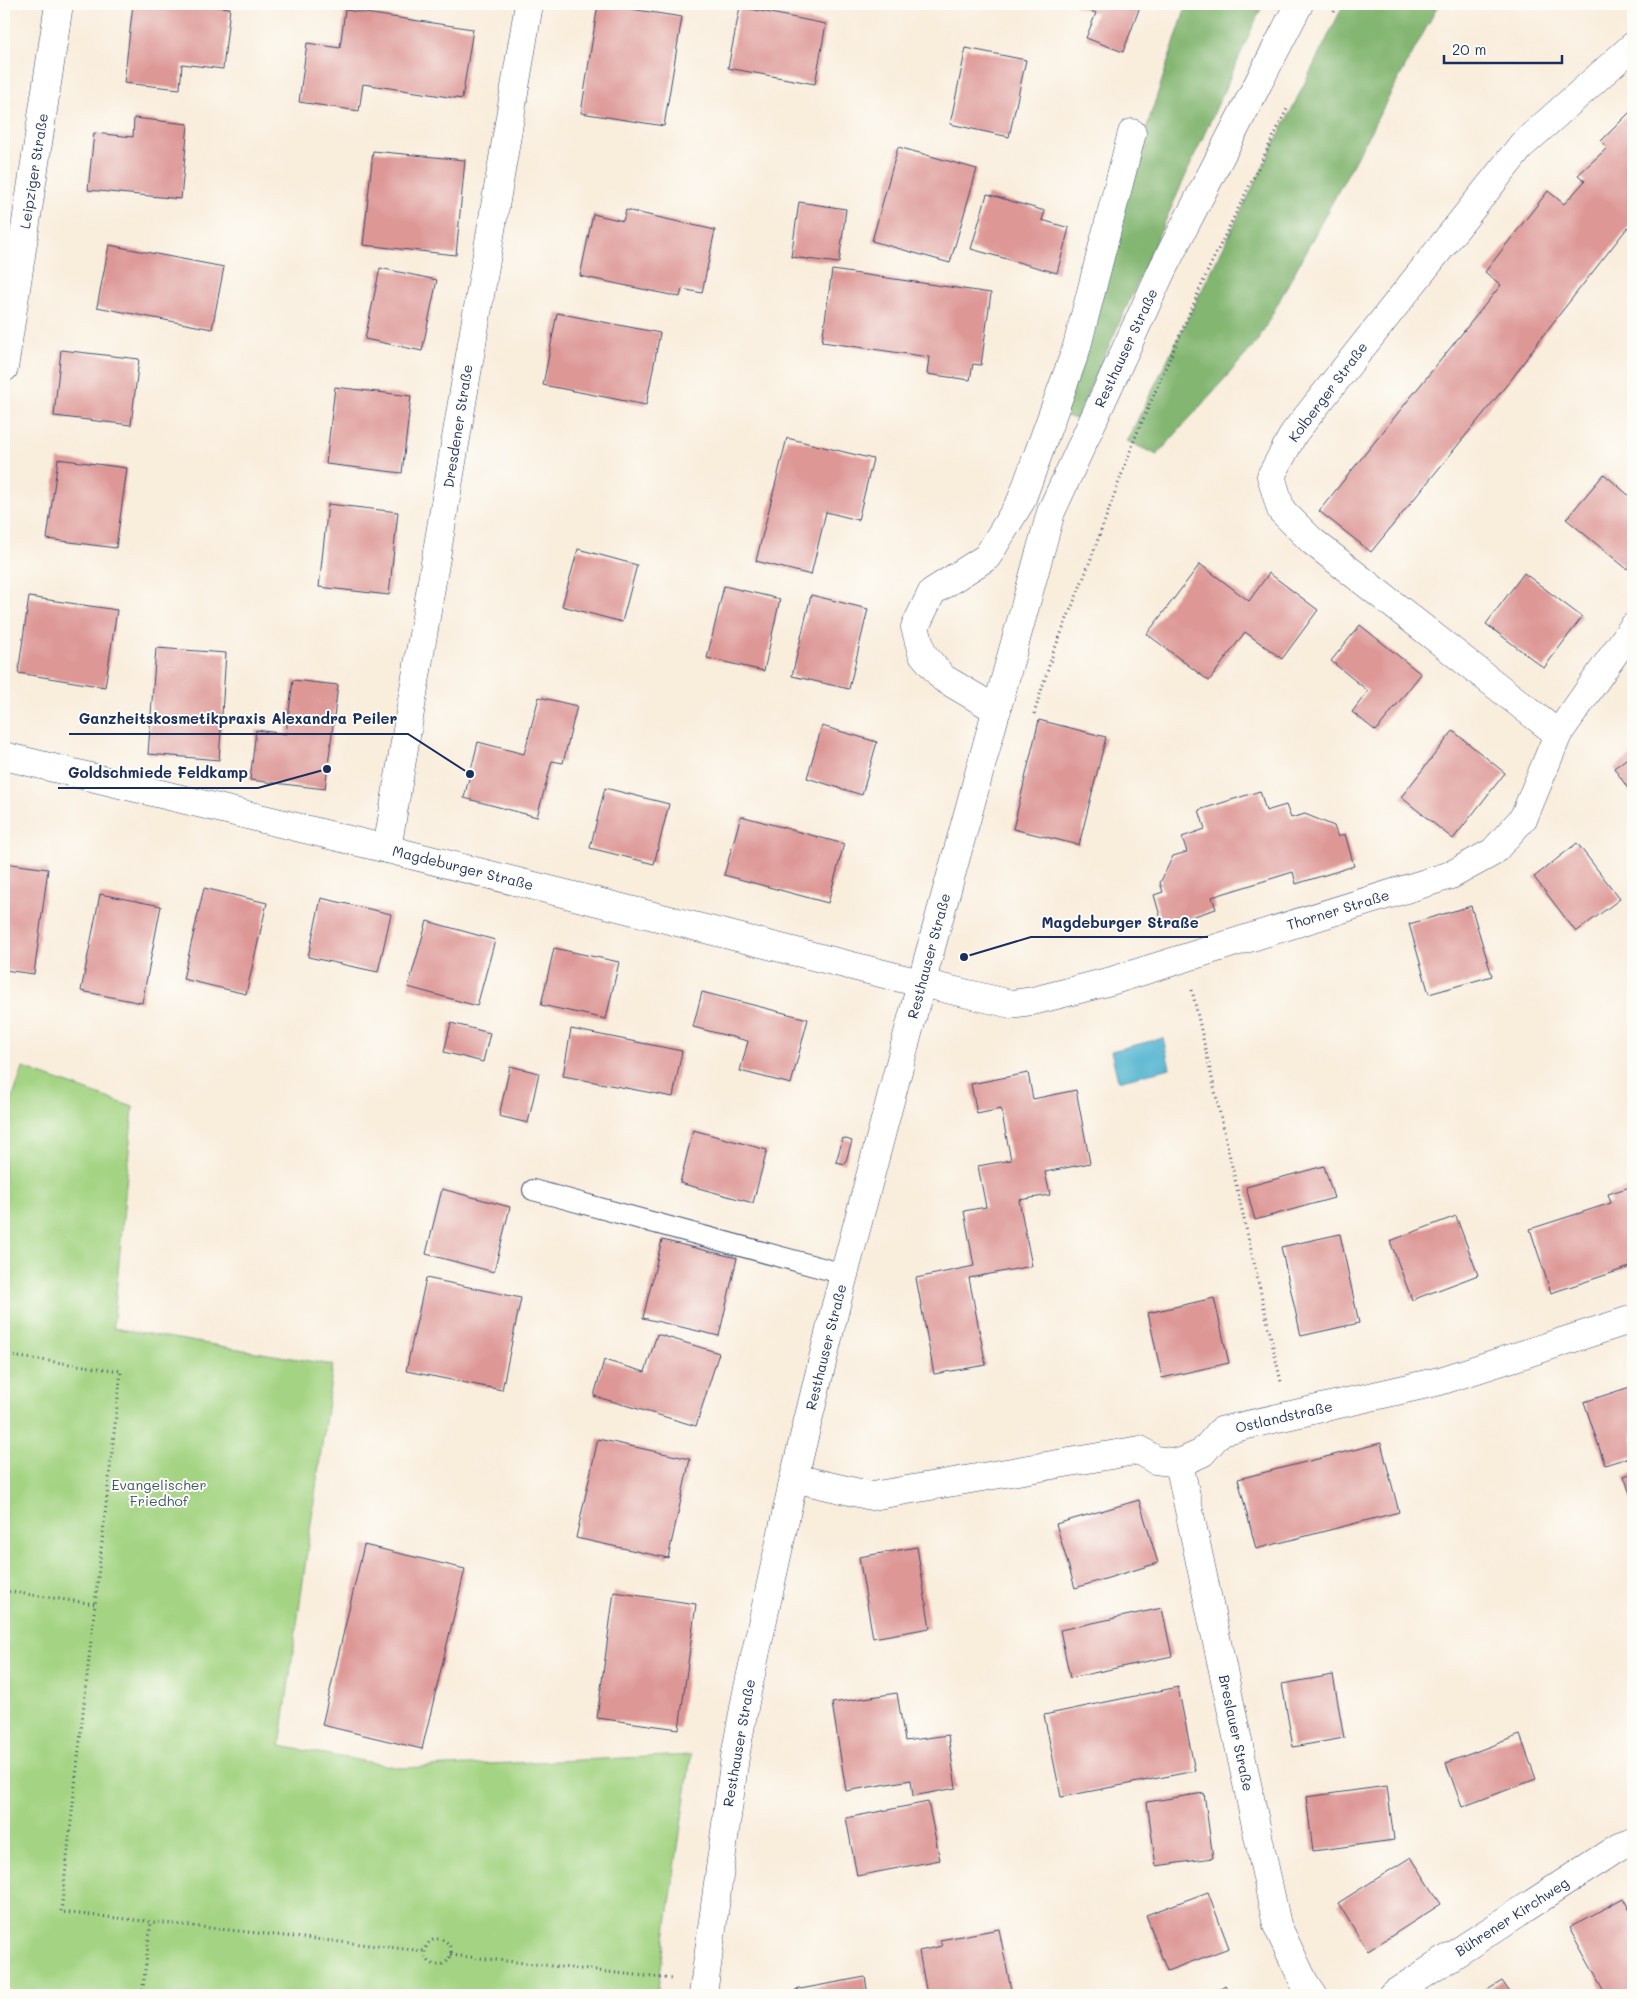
<svg xmlns="http://www.w3.org/2000/svg" width="1637" height="1999" font-family="Mali,sans-serif">
  <rect width="100%" height="100%" fill="#fdfcf7"/>
  <filter id="ink" filterUnits="userSpaceOnUse"><feTurbulence type="fractalNoise" baseFrequency=".02" numOctaves="2"/><feDisplacementMap in="SourceGraphic" scale="10" xChannelSelector="R" yChannelSelector="G"/><feConvolveMatrix kernelMatrix="1 2 1 2 8 2 1 2 1" color-interpolation-filters="sRGB"/></filter>
  <filter id="wash" filterUnits="userSpaceOnUse"><feTurbulence type="fractalNoise" baseFrequency=".0096" numOctaves="4" result="noise"/><feDisplacementMap in="SourceGraphic" scale="20" xChannelSelector="R" yChannelSelector="G"/><feGaussianBlur stdDeviation="1.12" result="paint"/><feColorMatrix in="noise" values="0 0 0 0 0 0 0 0 0 0 0 0 0 0 0 0 0 1.4 0 .05"/><feComposite in="paint" operator="in"/></filter>
  <g filter="url(#wash)">
    <rect width="100%" height="100%" fill="#f9eddc"/>
    <polygon fill="#a4d483" stroke="#608270" points="23,1068 133,1107 113,1328 333,1365 280,1746 401,1768 691,1755 657,1995 4,1995 4,1123"/>
    <g fill="#83b671" stroke="#4f7268">
      <polygon points="1187,4 1263,4 1076,419 1049,410 1125,193"/>
      <polygon points="1344,4 1439,4 1257,342 1157,455 1127,441"/>
    </g>
    <polygon fill="#50b3cf" stroke="#367196" points="1163,1038 1170,1068 1118,1081 1111,1051"/>
    <g id="blocks">
      <g fill="#dd9795">
        <polygon points="133,4 190,4 230,8 223,69 182,64 180,89 124,83"/>
        <polygon points="598,4 682,17 664,126 581,113"/>
        <polygon points="1076,4 1141,4 1123,52 1086,38 1096,13 1075,6"/>
        <polygon points="740,7 826,24 815,84 728,68"/>
        <polygon points="345,10 473,29 462,99 363,84 359,111 299,102 307,43 340,48"/>
        <polygon points="966,48 1026,60 1009,137 950,124"/>
        <polygon points="1633,109 1633,232 1628,227 1541,338 1514,376 1371,552 1319,511 1501,285 1485,272 1519,228 1548,191 1564,204 1585,181 1578,175 1607,148 1601,141"/>
        <polygon points="134,118 188,124 181,199 88,190 94,133 133,137"/>
        <polygon points="898,147 977,169 950,263 872,241"/>
        <polygon points="373,151 465,160 456,255 363,245"/>
        <polygon points="987,194 1045,211 1042,220 1069,228 1057,273 971,249"/>
        <polygon points="799,202 846,209 839,263 791,257"/>
        <polygon points="626,210 715,230 702,293 682,289 680,297 580,276 593,214 623,221"/>
        <polygon points="109,245 224,267 212,329 97,307"/>
        <polygon points="380,268 437,280 422,351 365,339"/>
        <polygon points="832,270 991,293 981,365 973,364 970,380 927,374 929,357 822,342"/>
        <polygon points="557,313 660,333 646,405 543,385"/>
        <polygon points="61,350 139,359 131,425 54,416"/>
        <polygon points="335,387 411,396 402,473 326,464"/>
        <polygon points="787,438 873,459 858,520 826,512 811,575 756,561"/>
        <polygon points="58,459 127,468 116,548 47,539"/>
        <polygon points="1604,474 1633,499 1633,562 1627,569 1566,519"/>
        <polygon points="328,504 398,512 389,595 319,587"/>
        <polygon points="578,549 637,565 622,622 562,606"/>
        <polygon points="1200,564 1249,601 1269,573 1318,610 1282,659 1245,632 1209,681 1147,634"/>
        <polygon points="1524,573 1582,617 1544,668 1486,624"/>
        <polygon points="724,586 780,599 764,671 707,658"/>
        <polygon points="811,595 868,609 849,689 792,676"/>
        <polygon points="29,597 117,610 105,687 18,673"/>
        <polygon points="1360,625 1421,674 1376,731 1352,712 1368,691 1331,661"/>
        <polygon points="156,648 226,653 219,760 148,754"/>
        <polygon points="293,680 338,685 325,789 250,780 256,730 286,734"/>
        <polygon points="539,697 577,706 563,763 552,761 537,817 464,798 478,742 524,754"/>
        <polygon points="1039,720 1106,737 1079,845 1013,829"/>
        <polygon points="822,726 877,742 862,795 807,778"/>
        <polygon points="1453,731 1505,773 1453,839 1401,797"/>
        <polygon points="1633,754 1633,796 1614,768"/>
        <polygon points="605,788 669,804 654,864 590,848"/>
        <polygon points="1260,791 1266,811 1286,805 1291,818 1305,814 1334,826 1338,837 1345,834 1354,866 1296,884 1293,872 1212,897 1216,909 1163,926 1154,895 1163,892 1160,883 1173,856 1187,852 1182,837 1205,829 1199,810"/>
        <polygon points="741,816 844,844 828,903 724,875"/>
        <polygon points="1577,843 1620,899 1576,932 1534,877"/>
        <polygon points="4,863 48,869 34,974 4,970"/>
        <polygon points="204,888 267,903 246,994 183,979"/>
        <polygon points="100,894 161,906 142,1003 81,991"/>
        <polygon points="321,898 391,914 378,972 308,957"/>
        <polygon points="1471,906 1492,976 1429,994 1409,924"/>
        <polygon points="427,921 495,940 477,1006 408,987"/>
        <polygon points="554,948 619,962 606,1019 541,1005"/>
        <polygon points="702,992 808,1019 791,1084 740,1071 748,1041 693,1027"/>
        <polygon points="451,1023 490,1033 483,1062 444,1052"/>
        <polygon points="571,1029 682,1051 673,1097 563,1076"/>
        <polygon points="510,1066 539,1073 528,1123 499,1116"/>
        <polygon points="1028,1073 1033,1099 1076,1090 1090,1163 1045,1172 1050,1195 1019,1200 1032,1266 969,1278 986,1365 934,1374 916,1278 974,1266 964,1211 986,1207 978,1166 1011,1160 1001,1109 977,1114 971,1084"/>
        <polygon points="693,1130 767,1150 753,1203 680,1183"/>
        <polygon points="843,1138 852,1141 845,1164 836,1162"/>
        <polygon points="1324,1166 1334,1198 1255,1220 1246,1187"/>
        <polygon points="1633,1186 1633,1266 1551,1293 1530,1229 1611,1203 1608,1194"/>
        <polygon points="442,1189 510,1207 494,1272 426,1254"/>
        <polygon points="1456,1216 1478,1275 1412,1300 1390,1241"/>
        <polygon points="1340,1234 1359,1323 1301,1336 1281,1247"/>
        <polygon points="662,1240 737,1258 719,1336 643,1318"/>
        <polygon points="426,1278 521,1298 502,1390 406,1371"/>
        <polygon points="1214,1298 1229,1363 1162,1378 1148,1313"/>
        <polygon points="657,1334 719,1353 696,1426 594,1396 604,1360 645,1372"/>
        <polygon points="1633,1386 1633,1456 1605,1465 1584,1402"/>
        <polygon points="598,1439 690,1459 668,1558 576,1538"/>
        <polygon points="1381,1443 1399,1512 1256,1549 1238,1479"/>
        <polygon points="1633,1473 1633,1503 1624,1476"/>
        <polygon points="1139,1500 1158,1563 1075,1588 1056,1524"/>
        <polygon points="364,1545 465,1569 422,1749 322,1725"/>
        <polygon points="917,1547 930,1628 873,1638 859,1557"/>
        <polygon points="614,1592 696,1604 679,1729 597,1718"/>
        <polygon points="1162,1608 1172,1656 1070,1678 1060,1630"/>
        <polygon points="1333,1675 1344,1738 1293,1747 1282,1684"/>
        <polygon points="1178,1687 1195,1771 1061,1797 1044,1715"/>
        <polygon points="897,1693 905,1741 948,1735 956,1788 913,1796 911,1780 846,1791 832,1703"/>
        <polygon points="1520,1735 1536,1779 1462,1807 1446,1763"/>
        <polygon points="1387,1786 1394,1840 1313,1851 1306,1797"/>
        <polygon points="1204,1793 1213,1858 1156,1866 1147,1802"/>
        <polygon points="928,1802 940,1860 857,1876 846,1818"/>
        <polygon points="1411,1857 1441,1904 1368,1951 1338,1903"/>
        <polygon points="1208,1892 1229,1948 1167,1971 1146,1915"/>
        <polygon points="1623,1898 1633,1916 1633,1995 1606,1995 1569,1928"/>
        <polygon points="999,1929 1012,1995 927,1995 919,1951 942,1946 940,1940"/>
        <polygon points="865,1977 868,1995 796,1995 795,1990"/>
        <polygon points="1502,1981 1512,1995 1479,1995"/>
        <polygon points="1225,1985 1232,1995 1211,1995"/>
      </g>
    </g>
  </g>
  <g filter="url(#ink)">
    <use href="#blocks" fill-opacity="0" stroke="#3c4c71" stroke-width="1"/>
    <g fill="none" stroke-linecap="round" stroke-linejoin="round">
      <g stroke="#3c4c71" stroke-width="22">
        <polyline id="service" points="533,1190 844,1274"/>
      </g>
      <g stroke="#3c4c71" stroke-width="29">
        <g id="minor">
          <polyline points="4,368 59,4"/>
          <polyline points="997,710 943,678 922,653 915,627 932,592 987,557 1021,501 1076,350 1132,133"/>
          <polyline points="1558,734 1312,541 1281,510 1271,476 1294,433 1522,145 1633,46"/>
          <polyline points="4,756 387,849 900,978 1011,1004 1033,1001 1111,981 1451,875 1493,852 1524,817 1558,734 1633,627"/>
          <polyline points="387,849 529,4"/>
          <polyline points="1179,1463 1277,1925 1304,1982 1313,1995"/>
          <polyline points="794,1478 872,1496 1140,1450 1155,1460 1179,1463 1202,1453 1221,1431 1440,1381 1633,1319"/>
          <polyline points="1392,1995 1619,1847 1633,1842"/>
        </g>
      </g>
      <g stroke="#3c4c71" stroke-width="29">
        <polyline id="tertiary" points="703,1995 735,1757 746,1697 794,1478 836,1305 921,984 1051,512 1163,268 1299,4"/>
      </g>
      <g stroke="#3c4c71" stroke-width="3" stroke-dasharray="1 4" stroke-linecap="butt">
        <polyline points="1334,12 1338,4"/>
        <polyline points="1034,714 1053,653 1086,572 1135,438 1210,266 1287,109"/>
        <polyline points="1192,990 1281,1382"/>
        <polyline points="4,1355 121,1371 95,1604"/>
        <polyline points="4,1591 95,1604 61,1912 425,1951"/>
        <circle cx="438" cy="1952" r="13"/>
        <polyline points="451,1955 672,1979"/>
        <polyline points="142,1995 151,1922"/>
      </g>
      <use href="#service" stroke="#fff" stroke-width="20"/>
      <use href="#minor" stroke="#fff" stroke-width="28"/>
      <use href="#tertiary" stroke="#fff" stroke-width="28"/>
    </g>
  </g>
  <g text-anchor="middle" stroke-width="4" stroke-linejoin="round" paint-order="stroke">
    <g font-size="14" fill="#1b2f5e" stroke="#fdfcf7">
      <text transform="translate(34 171) rotate(-81)" y="5">Leipziger Straße</text>
      <text transform="translate(1126 348) rotate(-65)" y="5">Resthauser Straße</text>
      <text transform="translate(1328 392) rotate(-53)" y="5">Kolberger Straße</text>
      <text transform="translate(458 426) rotate(-81)" y="5">Dresdener Straße</text>
      <text transform="translate(463 868) rotate(14)" y="5">Magdeburger Straße</text>
      <text transform="translate(1338 910) rotate(-17)" y="5">Thorner Straße</text>
      <text transform="translate(929 956) rotate(-75)" y="5">Resthauser Straße</text>
      <text transform="translate(826 1347) rotate(-76)" y="5">Resthauser Straße</text>
      <text transform="translate(1284 1417) rotate(-13)" y="5">Ostlandstraße</text>
      <text transform="translate(1236 1733) rotate(78)" y="5">Breslauer Straße</text>
      <text transform="translate(739 1743) rotate(-80)" y="5">Resthauser Straße</text>
      <text transform="translate(1512 1917) rotate(-33)" y="5">Bührener Kirchweg</text>
    </g>
    <g font-size="14" fill="#3d5867" stroke="#fdfcf7">
      <text x="159" y="1490">Evangelischer<tspan x="159" dy="16">Friedhof</tspan></text>
    </g>
  </g>
  <path fill="none" stroke="#1b2f5e" stroke-width="2" d="M470 774L408 734H69M327 769L258 788H58M964 957L1031 937H1208"/>
  <g fill="#1b2f5e" stroke="#fdfcf7" stroke-width="2">
    <circle cx="470" cy="774" r="5"/>
    <circle cx="327" cy="769" r="5"/>
    <circle cx="964" cy="957" r="5"/>
  </g>
  <g font-size="15" text-anchor="middle" font-weight="bold" fill="#1b2f5e" stroke="#fdfcf7" stroke-width="4" stroke-linejoin="round" paint-order="stroke">
    <text x="238" y="724">Ganzheitskosmetikpraxis Alexandra Peiler</text>
    <text x="158" y="778">Goldschmiede Feldkamp</text>
    <text x="1120" y="928">Magdeburger Straße</text>
  </g>
  <rect width="1637" height="1999" fill="none" stroke="#fdfcf7" stroke-width="20"/>
  <path d="M1444 55v8h118v-8" fill="none" stroke="#1b2f5e" stroke-width="2.5"/>
  <text x="1452" y="55" font-size="15" fill="#1b2f5e" stroke="#fdfcf7" stroke-width="4" paint-order="stroke">20 m</text>
</svg>
